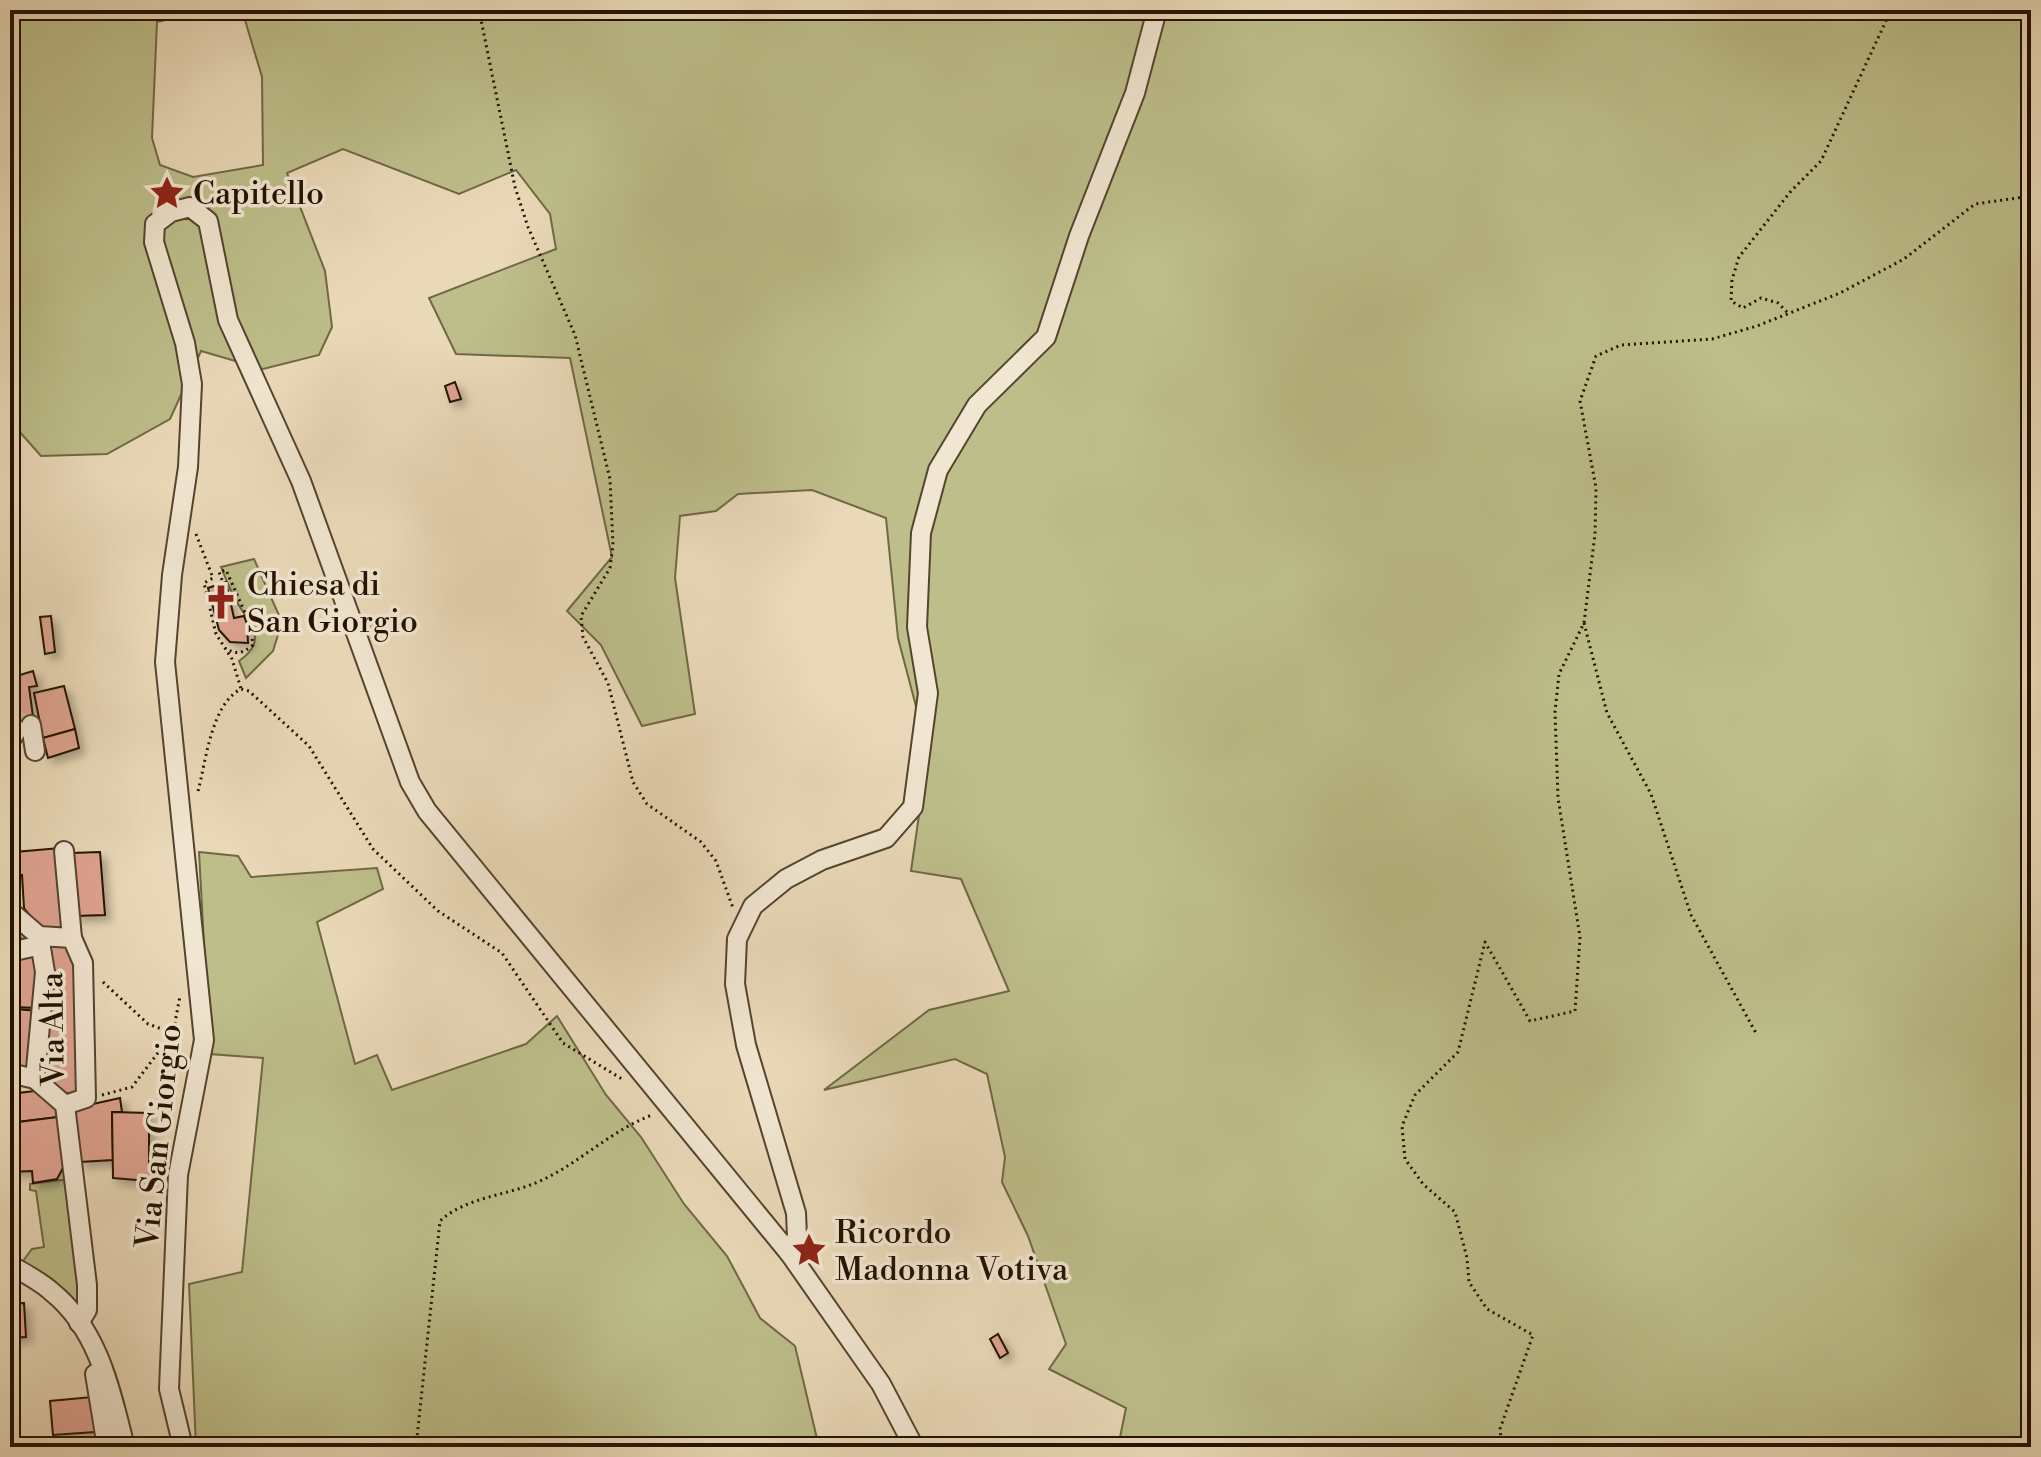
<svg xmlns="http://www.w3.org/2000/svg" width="2041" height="1457" font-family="'Libre Bodoni',serif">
  <defs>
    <filter id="shadow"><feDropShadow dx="5.5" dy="5.5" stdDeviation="4" flood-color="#0004"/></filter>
  </defs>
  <rect width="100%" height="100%" fill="#ead9b8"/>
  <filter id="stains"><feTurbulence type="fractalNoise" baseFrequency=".0025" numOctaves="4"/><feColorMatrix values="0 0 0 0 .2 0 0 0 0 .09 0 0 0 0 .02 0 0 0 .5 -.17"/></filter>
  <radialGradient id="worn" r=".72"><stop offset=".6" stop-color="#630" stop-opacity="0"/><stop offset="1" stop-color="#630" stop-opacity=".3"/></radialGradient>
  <g fill="#bdbe8a" stroke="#706845" stroke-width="2">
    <polygon points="10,10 206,10 157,22 152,138 160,165 193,177 263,165 262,77 242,10 2031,10 2031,1447 1118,1447 1126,1408 1049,1369 1066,1344 1028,1236 1002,1182 1005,1157 987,1074 955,1059 824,1090 929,1010 1009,991 961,879 911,871 928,752 898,638 886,518 812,490 738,494 716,511 680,516 675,578 695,714 642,726 601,645 567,611 612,557 570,358 456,354 429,298 556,249 550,214 516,170 459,194 343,149 287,173 325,271 332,327 319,355 263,369 201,351 170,419 107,454 41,456 10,421 10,221 17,220 18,155 10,138"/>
    <path d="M254 559 282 622 273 651 246 678 239 661C271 639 247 622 234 597 229 587 225 577 221 567Z"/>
    <polygon points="199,852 238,856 251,877 377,868 383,889 317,922 355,1064 377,1055 392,1090 526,1044 557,1016 606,1095 641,1137 684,1204 727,1256 760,1318 795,1346 819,1447 196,1447 189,1284 242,1272 263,1058 210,1054"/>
    <polygon points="69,1179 83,1307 23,1261 32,1249 44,1247 36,1191 30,1190 30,1184"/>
  </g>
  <g fill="#dfa390" stroke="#231200" stroke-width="2" filter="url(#shadow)">
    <polygon points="455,382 461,399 450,402 445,386"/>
    <polygon points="226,582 234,618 244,616 247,624 248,643 230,642 219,630 208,588"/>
    <polygon points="51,616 55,652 45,654 40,617"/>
    <polygon points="377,618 380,629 368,632 365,620"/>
    <polygon points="33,671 37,686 29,687 34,724 10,733 10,678"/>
    <polygon points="64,686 75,729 43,738 34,693"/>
    <polygon points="75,729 79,748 48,758 43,738"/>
    <polygon points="60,848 69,932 45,935 24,908 22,875 17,876 15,852"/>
    <polygon points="100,852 105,915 75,916 71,853"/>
    <polygon points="10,914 18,920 21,944 10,945"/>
    <polygon points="47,941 62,941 78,956 82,1093 54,1094 39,1062"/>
    <polygon points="39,951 39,1008 10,1007 10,957"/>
    <polygon points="15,1009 39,1011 27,1074 10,1070 10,1024"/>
    <polygon points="43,1090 54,1100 58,1117 10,1123 10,1094"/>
    <polygon points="120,1098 122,1112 112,1112 113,1160 80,1162 75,1108"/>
    <polygon points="112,1112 149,1113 149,1181 113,1178"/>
    <polygon points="58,1117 64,1166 57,1179 33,1183 32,1171 10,1172 10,1123"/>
    <polygon points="24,1303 26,1337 10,1338 10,1304"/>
    <polygon points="998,1334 1008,1353 1000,1358 990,1339"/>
    <polygon points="92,1397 95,1432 53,1435 50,1401"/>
  </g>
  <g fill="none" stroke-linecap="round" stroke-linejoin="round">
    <polyline stroke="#ccbb9c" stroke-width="18" stroke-dasharray="18 9" stroke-linecap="butt" points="17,730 29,713 31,725"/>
    <g stroke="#55442e" stroke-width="22">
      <g id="minor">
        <polyline points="31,725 35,751"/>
        <polyline points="10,741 17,730"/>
        <polyline points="64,851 72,938"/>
        <polyline points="10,911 39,936"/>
        <polyline points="39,936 45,972 35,1079 65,1105 87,1285 87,1310 79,1323"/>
        <polyline points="39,936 72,938 83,963 86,1098 65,1105"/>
        <polyline points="10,952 41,945"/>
        <polyline points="10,1012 10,1013"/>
        <polyline points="10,1073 35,1079"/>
        <polyline points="790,1254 797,1236 796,1213 746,1045 735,984 737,939 753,906 786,879 822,860 886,838 913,807 928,693 917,627 921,533 938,470 977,405 1046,337 1079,236 1135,93 1157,10"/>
        <path d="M10 1265C24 1273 40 1281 52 1292 99 1330 111 1392 125 1447"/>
        <polyline points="95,1374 107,1447"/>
        <polyline points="183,1447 169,1389 178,1175 204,1040 165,662 172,575 188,467 192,384 185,343 154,242 155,224 171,212 190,207 208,221 228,320 301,481 410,782 427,811 790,1254 881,1384 914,1447"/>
      </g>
    </g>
    <g stroke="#231200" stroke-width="3" stroke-dasharray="2 4" stroke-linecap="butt">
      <polyline points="479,10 515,187 528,227 575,335 610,479 613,545 610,568 581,616 583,637 608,683 633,782 647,804 701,842 716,861 733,908"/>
      <polyline points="1787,312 1778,303 1761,298 1743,308 1731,301 1732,280 1739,257 1791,191 1821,161 1891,10"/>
      <polyline points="196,534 213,578 204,583 216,634 232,659 241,689"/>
      <path d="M222 580 219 572 226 570 250 624 253 645C242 654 236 655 225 648"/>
      <polyline points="1584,623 1607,713 1651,794 1691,915 1756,1033"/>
      <path d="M198 791C206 762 211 704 241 689L249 691 309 746 373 849 438 911 502 953 563 1043 622 1079"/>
      <polyline points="103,982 148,1024 173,1033"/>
      <polyline points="102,1095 132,1087 173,1033 180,996"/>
      <path d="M416 1447 440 1221C465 1198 502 1196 533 1184 576 1167 609 1131 652 1115"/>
      <polyline points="1502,1447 1500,1429 1533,1335 1487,1309 1469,1282 1467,1258 1455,1212 1423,1184 1405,1159 1402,1126 1415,1095 1458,1052 1485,942 1530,1021 1575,1011 1580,937 1558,798 1555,712 1559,674 1584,623 1595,534 1596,488 1580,401 1596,356 1621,345 1712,339 1757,326 1840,293 1904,259 1975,204 2031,196"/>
    </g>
    <use href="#minor" stroke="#f1e6d1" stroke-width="18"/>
  </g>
  <defs>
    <g id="sight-bare" transform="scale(2.76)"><path d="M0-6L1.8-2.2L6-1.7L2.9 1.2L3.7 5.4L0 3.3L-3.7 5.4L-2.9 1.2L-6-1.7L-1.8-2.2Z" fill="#8f2418" stroke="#f1e6d1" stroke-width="2.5" paint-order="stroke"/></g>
    <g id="church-bare" transform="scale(2.76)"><path d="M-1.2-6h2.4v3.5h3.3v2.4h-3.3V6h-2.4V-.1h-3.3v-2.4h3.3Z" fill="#8f2418" stroke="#f1e6d1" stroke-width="2.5" paint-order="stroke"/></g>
  </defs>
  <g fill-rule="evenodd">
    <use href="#sight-bare" x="167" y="193"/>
    <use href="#church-bare" x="221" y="602"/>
    <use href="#sight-bare" x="809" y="1250"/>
  </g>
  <g text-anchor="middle" stroke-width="7" stroke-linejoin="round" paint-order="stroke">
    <g font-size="32" fill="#231200" stroke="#f1e6d1" text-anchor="start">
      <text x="193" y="204">Capitello</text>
      <text x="247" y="595">Chiesa di<tspan x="247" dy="37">San Giorgio</tspan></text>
      <text x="835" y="1243">Ricordo<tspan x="835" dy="37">Madonna Votiva</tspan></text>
    </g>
    <g font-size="32" fill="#231200" stroke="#f1e6d1">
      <text transform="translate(52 1029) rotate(-91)" y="11">Via Alta</text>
      <text transform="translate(158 1136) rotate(-84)" y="11">Via San Giorgio</text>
    </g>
  </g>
  <rect width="2041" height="1457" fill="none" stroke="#ead9b8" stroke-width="40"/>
  <rect x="12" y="12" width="2017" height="1433" fill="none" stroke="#231200" stroke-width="4"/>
  <rect x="20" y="20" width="2001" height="1417" fill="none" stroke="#231200" stroke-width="2"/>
  <rect width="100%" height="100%" filter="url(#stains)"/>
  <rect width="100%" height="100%" fill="url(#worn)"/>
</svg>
